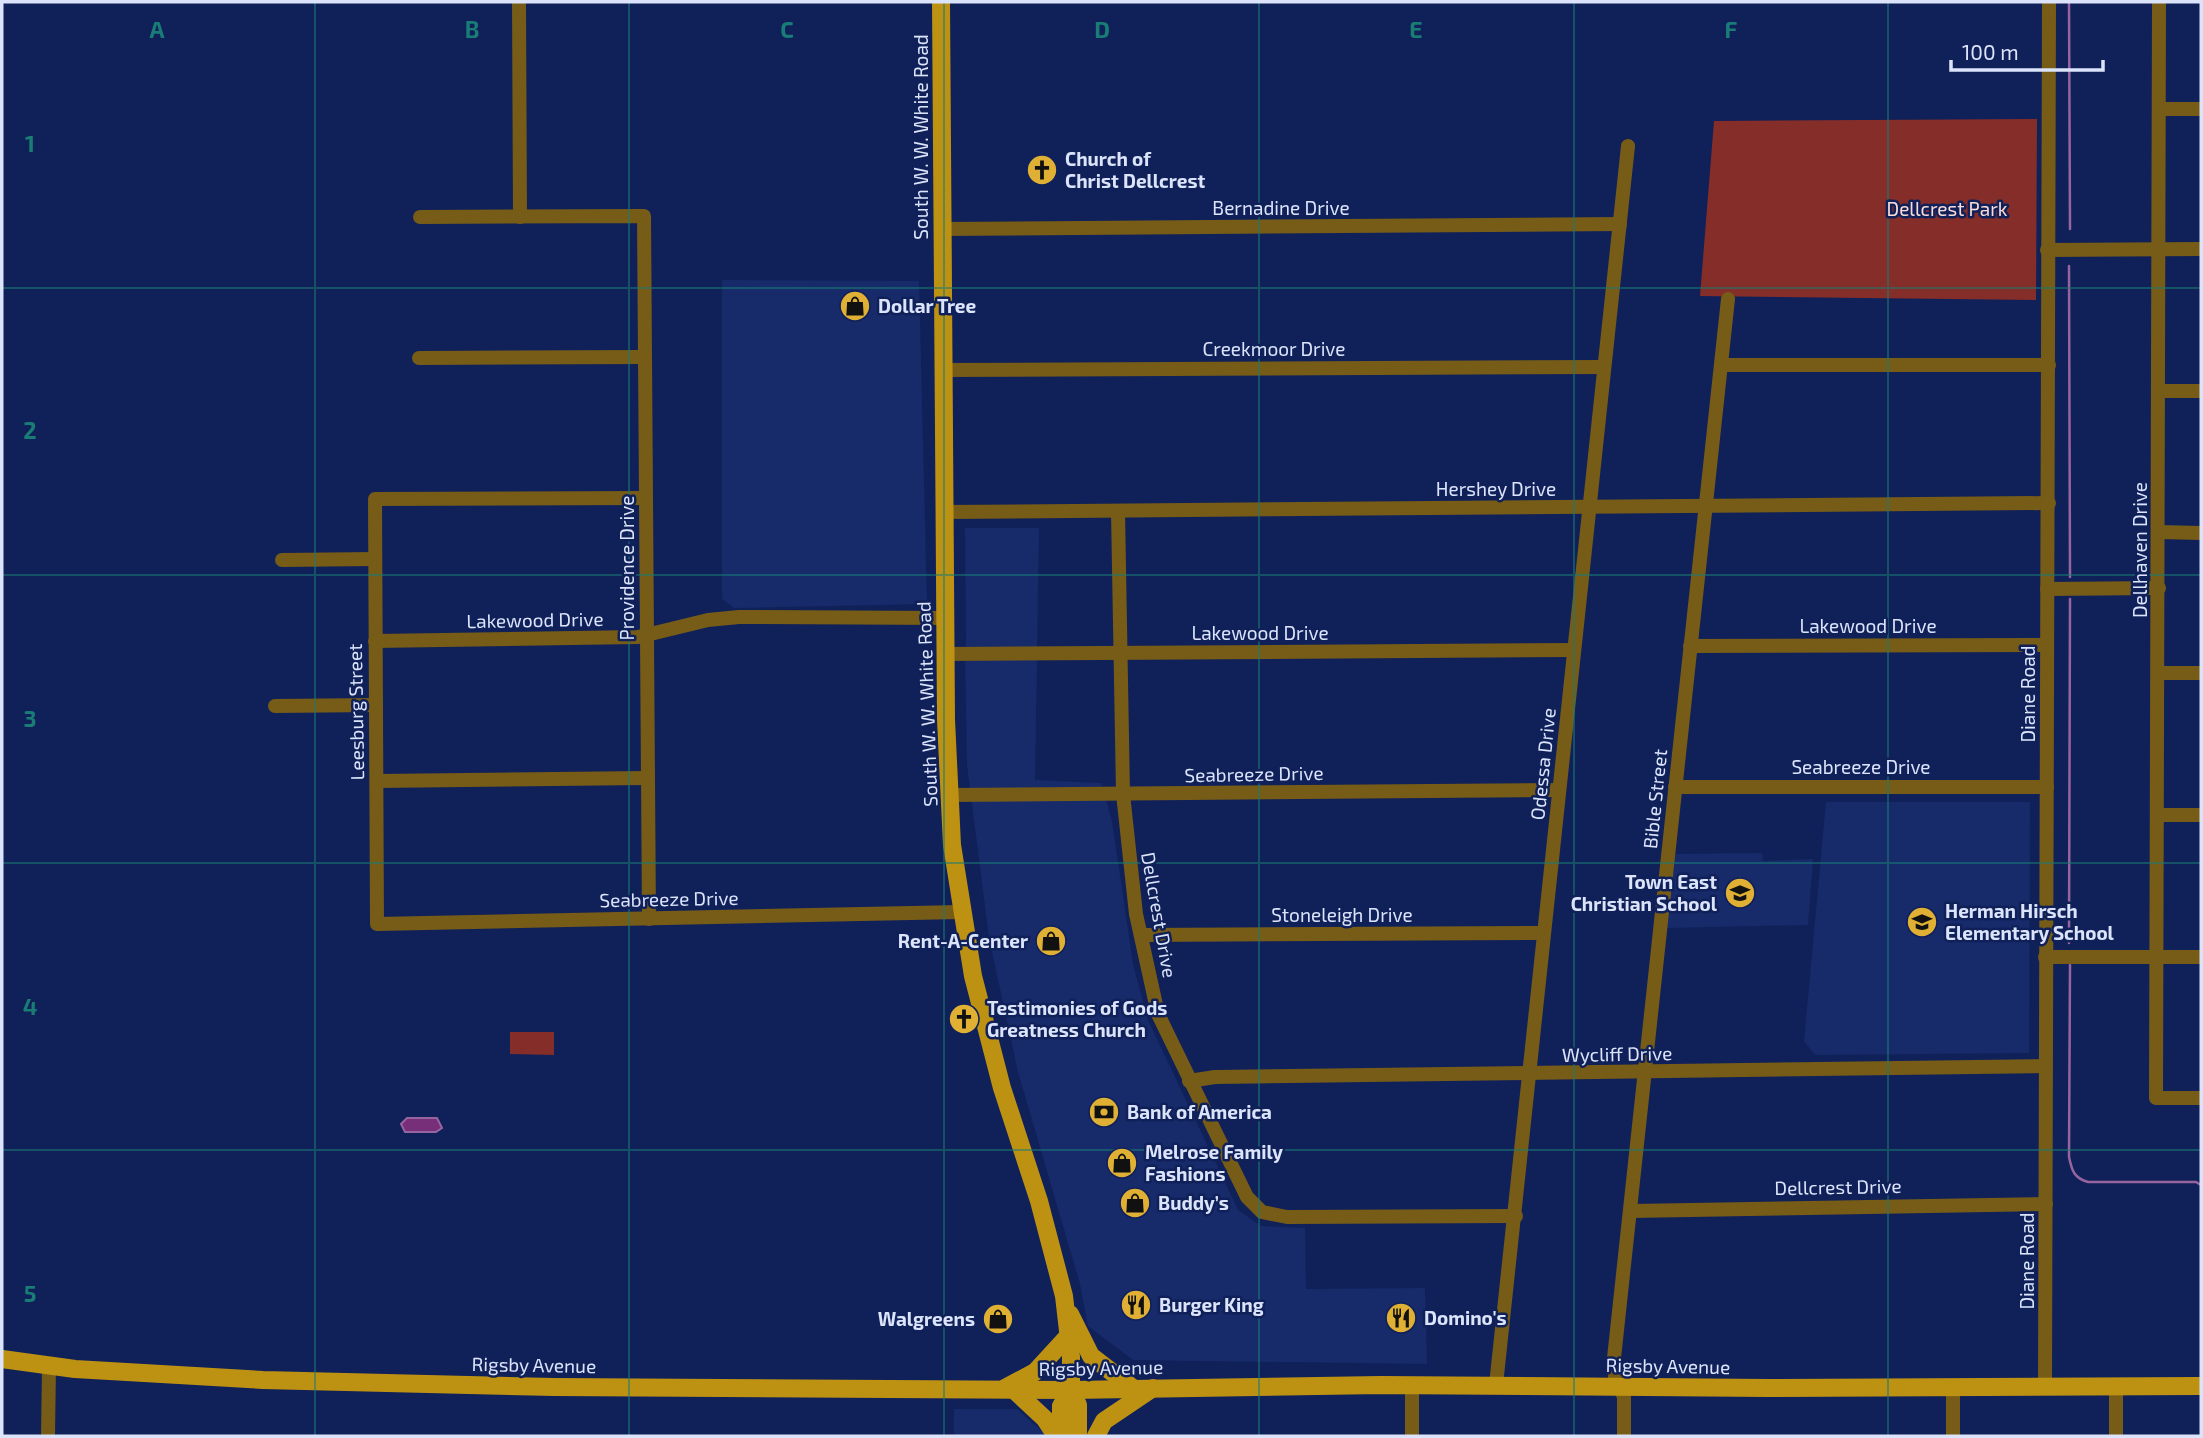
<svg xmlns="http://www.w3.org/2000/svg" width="2203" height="1438" font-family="'Exo 2',sans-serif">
  <rect width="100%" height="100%" fill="#102059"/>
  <g fill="#172a6a">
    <polygon points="722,280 919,281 927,604 734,608 722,599"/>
    <polygon points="965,528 1039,528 1037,649 966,648"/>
    <polygon points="965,657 1037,658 1035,780 1101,783 1112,821 1133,964 1148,1020 1238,1210 1261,1226 1305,1228 1306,1289 1425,1288 1427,1364 1133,1360 1088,1326 1080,1284 1018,1072 989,938 967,765"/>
    <polygon points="1826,802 2030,802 2029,1053 1815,1055 1804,1041"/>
    <polygon points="1762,853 1763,861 1813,859 1808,925 1666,928 1674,854"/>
    <polygon points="954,1409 1017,1409 1047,1436 954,1436"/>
  </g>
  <g fill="#852d28">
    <polygon points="2037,119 2036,300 1700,296 1714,121"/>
    <polygon points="510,1032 554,1032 554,1055 510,1054"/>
  </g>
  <polygon fill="#782f79" stroke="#9665a0" stroke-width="2" points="407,1118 437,1118 442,1128 436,1132 405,1132 401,1124"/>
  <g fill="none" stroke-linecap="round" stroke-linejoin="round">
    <g stroke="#9665a0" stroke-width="2.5">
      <polyline points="2069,2 2070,229"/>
      <polyline points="2069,266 2070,577"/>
      <polyline points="2069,943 2070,599"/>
      <path d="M2070 965 2069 1157C2072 1171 2074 1178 2088 1182H2196L2201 1185"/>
    </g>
    <g stroke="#765c17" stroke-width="14">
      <polyline points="519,2 520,217"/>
      <polyline points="2159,2 2156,1098 2201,1098"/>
      <polyline points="2159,109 2201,109"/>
      <polyline points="420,217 644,216 649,919"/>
      <polyline points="942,229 1620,224"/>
      <polyline points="2047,250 2201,249"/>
      <polyline points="419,358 644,357"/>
      <polyline points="1721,365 2049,365"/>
      <polyline points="943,370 1604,367"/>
      <polyline points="2159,391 2201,391"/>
      <polyline points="646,498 375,499 377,924 961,912"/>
      <polyline points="1118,511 1123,794 1136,914 1158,1014 1247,1197 1262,1212 1287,1217 1516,1216"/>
      <polyline points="944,512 2049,503"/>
      <polyline points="2159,532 2201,533"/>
      <polyline points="282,560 375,559"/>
      <polyline points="2047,589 2159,588"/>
      <polyline points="375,641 638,637 708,620 739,617 945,618"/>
      <polyline points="1690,646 2047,645"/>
      <polyline points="945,654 1574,650"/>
      <polyline points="2158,673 2201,673"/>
      <polyline points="275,706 376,705"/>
      <polyline points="377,781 647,778"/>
      <polyline points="1675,787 2047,787"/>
      <polyline points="949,795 1559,790"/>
      <polyline points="2158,815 2201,815"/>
      <polyline points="1141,935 1544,933"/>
      <polyline points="2045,957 2201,957"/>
      <polyline points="1189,1081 1215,1077 2046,1066"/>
      <polyline points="1631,1211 2046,1204"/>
      <polyline points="1496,1385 1628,146"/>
      <polyline points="2045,1386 2049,2"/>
      <polyline points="2116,1386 2116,1436"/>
      <polyline points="1953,1387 1953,1436"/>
      <polyline points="48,1436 49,1366"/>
      <polyline points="1412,1436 1412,1386"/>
      <polyline points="1624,1436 1624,1397 1615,1377 1614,1358 1728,299"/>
    </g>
    <g stroke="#bd9212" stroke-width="18">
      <polyline points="941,2 946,720 952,845 973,976 1002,1088 1039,1201 1064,1296 1071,1357 1071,1390 1078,1405 1078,1436"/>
      <polyline points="1070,1314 1091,1356 1134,1389"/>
      <polyline points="2,1359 75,1369 263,1380 554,1387 1071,1390 1381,1385 1768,1388 2201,1386"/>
      <polyline points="1005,1388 1035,1372 1069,1335"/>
      <polyline points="1014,1390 1045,1419 1056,1436"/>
      <polyline points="1061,1436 1061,1406 1071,1390"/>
      <polyline points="1096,1436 1104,1421 1153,1388"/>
    </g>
  </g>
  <path fill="none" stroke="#197c75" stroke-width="2" stroke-opacity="0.55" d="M315 2V1436M629 2V1436M944 2V1436M1259 2V1436M1574 2V1436M1888 2V1436M2 288H2201M2 575H2201M2 863H2201M2 1150H2201"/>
  <defs>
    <g id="church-disc" transform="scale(1.575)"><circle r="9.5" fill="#dfb034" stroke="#102059"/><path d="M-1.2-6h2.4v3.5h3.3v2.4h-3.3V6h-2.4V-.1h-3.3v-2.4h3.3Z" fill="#111"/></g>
    <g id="shop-disc" transform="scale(1.575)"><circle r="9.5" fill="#dfb034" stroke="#102059"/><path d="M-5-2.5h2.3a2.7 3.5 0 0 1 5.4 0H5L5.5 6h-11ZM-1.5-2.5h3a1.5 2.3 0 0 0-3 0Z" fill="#111"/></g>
    <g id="school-disc" transform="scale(1.575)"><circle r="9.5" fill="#dfb034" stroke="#102059"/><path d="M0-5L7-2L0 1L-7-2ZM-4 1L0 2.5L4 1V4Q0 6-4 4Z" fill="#111"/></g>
    <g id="bank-disc" transform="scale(1.575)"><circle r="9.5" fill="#dfb034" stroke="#102059"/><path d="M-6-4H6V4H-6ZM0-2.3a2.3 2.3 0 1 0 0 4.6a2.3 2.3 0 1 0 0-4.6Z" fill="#111"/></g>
    <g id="restaurant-disc" transform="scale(1.575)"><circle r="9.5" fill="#dfb034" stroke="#102059"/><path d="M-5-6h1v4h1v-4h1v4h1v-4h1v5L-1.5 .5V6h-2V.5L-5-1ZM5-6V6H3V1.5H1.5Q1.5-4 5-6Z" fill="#111"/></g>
  </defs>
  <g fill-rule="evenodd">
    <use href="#church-disc" x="1042" y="170"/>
    <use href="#shop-disc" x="855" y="306"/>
    <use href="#school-disc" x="1740" y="893"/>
    <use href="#school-disc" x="1922" y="922"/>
    <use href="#shop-disc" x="1051" y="941"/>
    <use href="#church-disc" x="964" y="1019"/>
    <use href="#bank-disc" x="1104" y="1112"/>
    <use href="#shop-disc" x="1122" y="1163"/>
    <use href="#shop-disc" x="1135" y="1203"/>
    <use href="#restaurant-disc" x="1136" y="1305"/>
    <use href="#restaurant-disc" x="1401" y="1318"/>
    <use href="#shop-disc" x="998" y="1319"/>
  </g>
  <g text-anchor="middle" stroke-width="5" stroke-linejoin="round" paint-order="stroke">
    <g font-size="19" fill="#dbe4fa" stroke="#102059">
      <text transform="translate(921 137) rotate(-90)" y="7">South W. W. White Road</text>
      <text x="1281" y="215">Bernadine Drive</text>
      <text x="1274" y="356">Creekmoor Drive</text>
      <text x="1496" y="496">Hershey Drive</text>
      <text transform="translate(2140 550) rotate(-90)" y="7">Dellhaven Drive</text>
      <text transform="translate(627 568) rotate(-90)" y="7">Providence Drive</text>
      <text transform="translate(535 620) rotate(-1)" y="7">Lakewood Drive</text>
      <text x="1868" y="633">Lakewood Drive</text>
      <text x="1260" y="640">Lakewood Drive</text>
      <text transform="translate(2028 694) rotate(-90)" y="7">Diane Road</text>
      <text transform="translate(927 704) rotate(-92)" y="7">South W. W. White Road</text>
      <text transform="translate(356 712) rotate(-91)" y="7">Leesburg Street</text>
      <text transform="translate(1543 764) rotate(-84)" y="7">Odessa Drive</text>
      <text x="1861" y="774">Seabreeze Drive</text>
      <text transform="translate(1254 774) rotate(-1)" y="7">Seabreeze Drive</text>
      <text transform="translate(1655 799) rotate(-84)" y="7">Bible Street</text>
      <text transform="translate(669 899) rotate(-1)" y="7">Seabreeze Drive</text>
      <text transform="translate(1159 915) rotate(80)" y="7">Dellcrest Drive</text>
      <text x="1342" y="922">Stoneleigh Drive</text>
      <text transform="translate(1617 1054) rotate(-1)" y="7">Wycliff Drive</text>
      <text transform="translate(1838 1187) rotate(-1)" y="7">Dellcrest Drive</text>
      <text transform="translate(2027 1261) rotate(-90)" y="7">Diane Road</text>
      <text transform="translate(534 1365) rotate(1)" y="7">Rigsby Avenue</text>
      <text transform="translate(1668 1366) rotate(1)" y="7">Rigsby Avenue</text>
      <text transform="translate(1101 1368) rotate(-1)" y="7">Rigsby Avenue</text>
    </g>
    <g font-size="19" font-weight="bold" fill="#dbe4fa" stroke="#102059" text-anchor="start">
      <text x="1065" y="166">Church of<tspan x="1065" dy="22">Christ Dellcrest</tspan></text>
      <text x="878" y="313">Dollar Tree</text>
      <text x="1717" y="889" text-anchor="end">Town East<tspan x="1717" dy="22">Christian School</tspan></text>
      <text x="1945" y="918">Herman Hirsch<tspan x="1945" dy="22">Elementary School</tspan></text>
      <text x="1028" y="948" text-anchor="end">Rent-A-Center</text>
      <text x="987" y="1015">Testimonies of Gods<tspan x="987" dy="22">Greatness Church</tspan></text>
      <text x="1127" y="1119">Bank of America</text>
      <text x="1145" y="1159">Melrose Family<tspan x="1145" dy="22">Fashions</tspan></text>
      <text x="1158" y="1210">Buddy’s</text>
      <text x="1159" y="1312">Burger King</text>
      <text x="1424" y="1325">Domino's</text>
      <text x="975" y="1326" text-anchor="end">Walgreens</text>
    </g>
    <g font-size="19" fill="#f9dbd7" stroke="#102059">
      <text x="1947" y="216">Dellcrest Park</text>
    </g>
  </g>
  <g font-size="23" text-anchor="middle" font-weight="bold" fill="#197c75" stroke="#102059" stroke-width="5" stroke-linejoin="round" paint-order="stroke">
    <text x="157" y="38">A</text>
    <text x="472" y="38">B</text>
    <text x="787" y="38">C</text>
    <text x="1102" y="38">D</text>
    <text x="1416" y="38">E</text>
    <text x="1731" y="38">F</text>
    <text x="30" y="152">1</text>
    <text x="30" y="439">2</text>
    <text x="30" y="727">3</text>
    <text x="30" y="1015">4</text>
    <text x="30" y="1302">5</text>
  </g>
  <rect width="2203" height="1438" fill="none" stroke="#dbe4fa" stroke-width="7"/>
  <path d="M1951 60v10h152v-10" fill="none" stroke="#dbe4fa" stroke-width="3.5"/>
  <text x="1962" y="60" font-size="21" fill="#dbe4fa" stroke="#102059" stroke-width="5" paint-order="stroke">100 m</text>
</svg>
